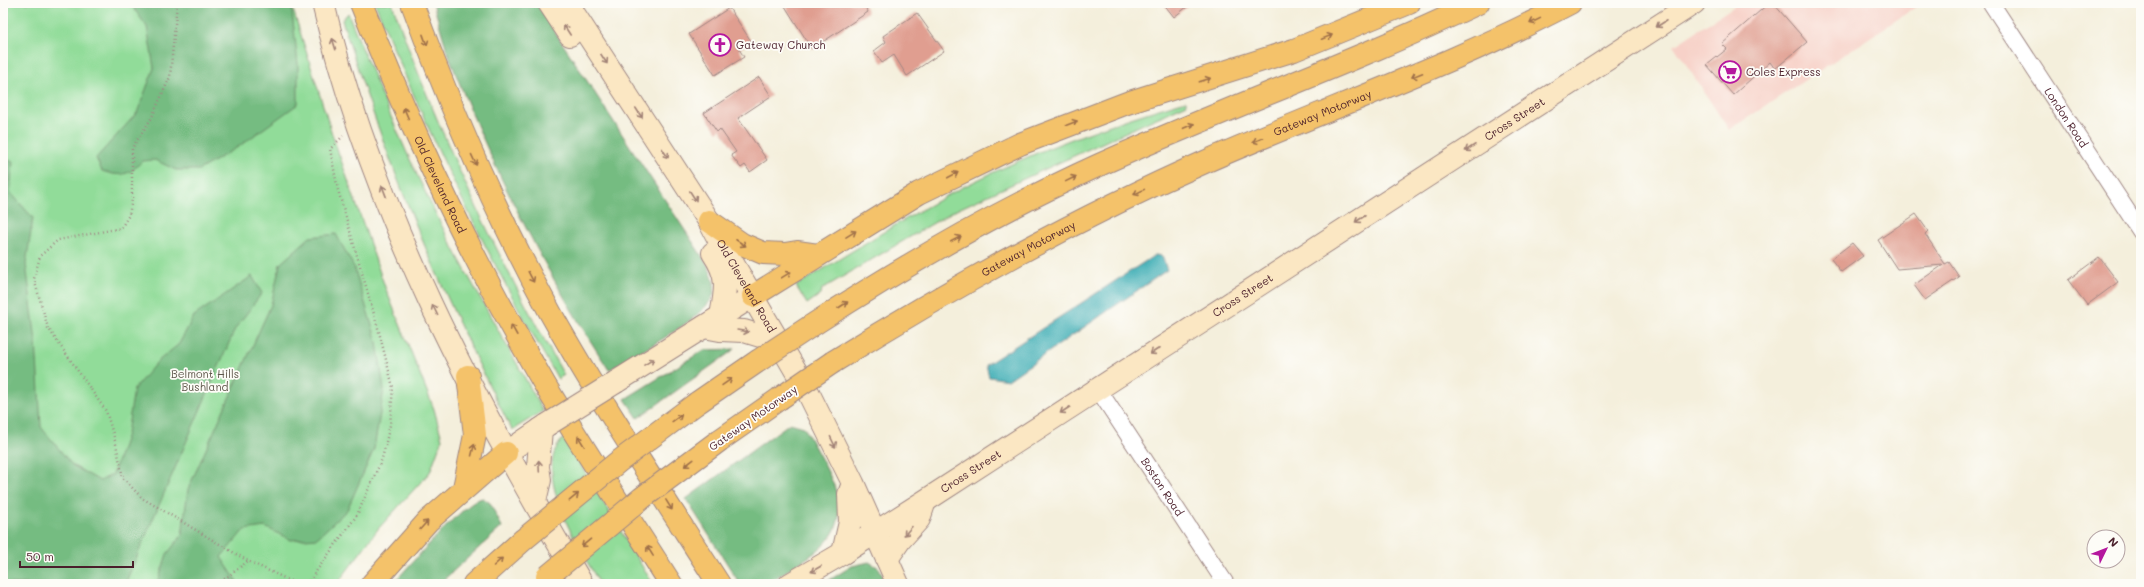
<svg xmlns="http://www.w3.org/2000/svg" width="2144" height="587" font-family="Mali,sans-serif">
  <rect width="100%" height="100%" fill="#fdfcf7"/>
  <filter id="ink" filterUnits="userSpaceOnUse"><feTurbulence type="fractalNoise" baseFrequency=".025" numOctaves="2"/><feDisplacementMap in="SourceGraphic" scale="8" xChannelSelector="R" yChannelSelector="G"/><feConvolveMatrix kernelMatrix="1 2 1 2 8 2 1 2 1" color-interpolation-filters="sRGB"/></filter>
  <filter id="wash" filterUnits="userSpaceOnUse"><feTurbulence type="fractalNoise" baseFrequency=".012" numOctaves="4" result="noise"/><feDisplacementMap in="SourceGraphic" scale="16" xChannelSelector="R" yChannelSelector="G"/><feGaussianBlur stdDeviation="0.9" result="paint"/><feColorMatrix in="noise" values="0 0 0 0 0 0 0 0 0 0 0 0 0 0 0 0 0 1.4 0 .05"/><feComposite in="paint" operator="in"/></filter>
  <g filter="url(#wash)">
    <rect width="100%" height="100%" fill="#f4efdc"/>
    <polygon fill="#f7d1c8" points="1739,3 1922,3 1729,130 1674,46"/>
    <g fill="#91dc99" stroke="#6e7e62">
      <polygon points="3,3 291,3 332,134 385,287 434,409 442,439 430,472 378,529 337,584 3,584"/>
      <path d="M375 3H392C439 135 495 253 564 375L558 379C488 258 427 133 375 3Z"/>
      <path d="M348 13C378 88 409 162 446 234 477 294 511 352 543 411L512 430C442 296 387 164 342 20Z"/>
      <path d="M1186 101 1187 104 954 211 822 289 821 294 807 304 796 286C851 252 906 217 963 187 1035 151 1109 123 1186 101Z"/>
      <path d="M564 438 653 584H600C582 552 528 471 564 438Z"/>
    </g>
    <g fill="#74bc81" stroke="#5f6e56">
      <path d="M130 3H291L298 64V104L238 147 199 170H176L155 160 142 161C129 176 120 177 102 171L96 158 137 113 154 68 147 27Z"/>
      <path d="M433 3H536L707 264C711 273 716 283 714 293 709 317 631 357 609 370 548 277 496 176 455 72 446 50 440 26 433 3Z"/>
      <polygon points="3,157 13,162 10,192 33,218 26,264 36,341 41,427 72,465 100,481 113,474 127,434 134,389 157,362 179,344 194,316 252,276 262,293 235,329 125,584 3,584"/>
      <polygon points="336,234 354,267 377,342 384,390 374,449 347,510 317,538 291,540 265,527 244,530 221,557 238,583 261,584 157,584 167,554 182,535 188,489 271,305 280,264 310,237"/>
      <polygon points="735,349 638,418 625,399 704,350"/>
      <path d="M790 423 804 427C832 482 869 523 799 563 789 569 772 582 762 584 755 585 747 584 740 584L686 499Z"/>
      <path d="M483 498 490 503 502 527 439 584H393C406 569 468 498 483 498Z"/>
      <polygon points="869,562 879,568 886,584 823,584 852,566"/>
    </g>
    <polygon fill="#39abb3" stroke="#42656f" points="1155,255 1162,256 1167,270 1008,380 989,377 986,365"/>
    <g id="blocks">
      <g fill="#e09e90">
        <polygon points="783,3 863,3 868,12 812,49"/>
        <polygon points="1163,3 1192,3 1174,17"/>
        <polygon points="1769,3 1773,3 1807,42 1775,69 1770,62 1733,95 1707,65 1727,49 1722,44"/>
        <polygon points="729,8 751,41 739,49 744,57 715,75 689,34"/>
        <polygon points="917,13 944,51 907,76 894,55 882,63 874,51 886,42 883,36"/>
        <polygon points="759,77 771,96 738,118 767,160 750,172 745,165 741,168 731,155 736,152 720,129 717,132 704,113"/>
        <polygon points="1916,214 1928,231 1925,234 1945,264 1949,262 1959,277 1925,300 1914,285 1943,265 1897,269 1878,240"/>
        <polygon points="1852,243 1863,256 1841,272 1831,259"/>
        <polygon points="2099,257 2118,282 2087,305 2068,280"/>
      </g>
    </g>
  </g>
  <g filter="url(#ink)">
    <use href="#blocks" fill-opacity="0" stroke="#9f8784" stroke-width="1"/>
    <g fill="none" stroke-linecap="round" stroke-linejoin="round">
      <g stroke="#9f8784" stroke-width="18">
        <g id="street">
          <path id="s1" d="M1991 3 2141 232"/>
          <path id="s2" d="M1098 389 1226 584"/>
        </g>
      </g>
      <g stroke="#9f8784" stroke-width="24">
        <g id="secondary">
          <path d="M323 3C371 208 475 404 582 584"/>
          <polyline points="549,3 570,35"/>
          <path id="s3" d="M567 3 709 221 718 238 807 390 853 483 898 584"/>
          <path d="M713 253C729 277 726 289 721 316"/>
          <polyline points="704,327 720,330 744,331 780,342"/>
          <polyline points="616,382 753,296"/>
          <polyline points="506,453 547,425"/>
          <polyline points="535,501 540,480 538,467 541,429"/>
          <polyline points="843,553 850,522 849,494 852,486"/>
          <polyline points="887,559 900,540 919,519 924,504"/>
          <path id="s4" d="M790 584 843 553 925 501 1694 3"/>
        </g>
      </g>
      <g stroke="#9f8784" stroke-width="24">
        <g id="highway">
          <path id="s5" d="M361 3C413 135 473 262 545 385 585 452 629 518 671 584"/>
          <path d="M412 3C451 110 496 214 551 314 603 406 662 495 719 584"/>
          <polyline points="709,221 742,244 763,253 785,254 797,252 818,255"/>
          <polyline points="753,296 919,193 1020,144 1127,103 1294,50 1409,3"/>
          <path d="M811 326C902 267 998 211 1097 166 1223 109 1353 63 1478 3"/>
          <path id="s6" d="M833 362C953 287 1077 218 1207 161 1328 108 1453 65 1570 3"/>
          <polyline points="697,403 758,361"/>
          <polyline points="720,440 779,399"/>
          <polyline points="464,488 475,435 468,376"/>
          <polyline points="372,584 428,521 506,453"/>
          <polyline points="474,584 523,540"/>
        </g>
      </g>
      <g stroke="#9f8784" stroke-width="2.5" stroke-dasharray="1 3" stroke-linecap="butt">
        <polyline points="177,3 170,77 151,119 132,148 132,199 129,215 121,228 58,240 40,256 34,279 48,328 106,411 116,444 123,478 142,498 248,561 297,584"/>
        <polyline points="218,584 248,561"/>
        <polyline points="307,584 357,515 382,459 390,425 393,387 378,328 338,190 330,149 343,136"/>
      </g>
      <use href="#street" stroke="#fff" stroke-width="16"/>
      <use href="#secondary" stroke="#fbe7c3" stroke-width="22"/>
      <use href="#highway" stroke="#f4c26a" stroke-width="22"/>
      <g stroke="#9f8784" stroke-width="24" stroke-linecap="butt">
        <polyline id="secondary-bridge" points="547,425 616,382"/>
      </g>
      <g stroke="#9f8784" stroke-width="24" stroke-linecap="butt">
        <g id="highway-bridge">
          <polyline points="758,361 811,326"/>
          <polyline points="779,399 833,362"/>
          <polyline points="523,540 618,462 697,403"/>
          <polyline points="547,577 642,498 720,440"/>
        </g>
      </g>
      <use href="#secondary-bridge" stroke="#fbe7c3" stroke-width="22"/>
      <use href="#highway-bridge" stroke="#f4c26a" stroke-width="22"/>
    </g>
    <defs><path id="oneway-shaft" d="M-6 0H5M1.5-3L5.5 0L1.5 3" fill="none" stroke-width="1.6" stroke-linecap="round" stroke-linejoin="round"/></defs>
    <g stroke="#9f704a">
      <use href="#oneway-shaft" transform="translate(1535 21) rotate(154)"/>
      <use href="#oneway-shaft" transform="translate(1327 37) rotate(-22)"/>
      <use href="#oneway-shaft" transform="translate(425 40) rotate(70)"/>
      <use href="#oneway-shaft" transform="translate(1417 75) rotate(158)"/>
      <use href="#oneway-shaft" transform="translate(1205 80) rotate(-18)"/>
      <use href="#oneway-shaft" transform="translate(406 113) rotate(-113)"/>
      <use href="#oneway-shaft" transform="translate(1072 123) rotate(-21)"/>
      <use href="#oneway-shaft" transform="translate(1189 126) rotate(-23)"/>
      <use href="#oneway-shaft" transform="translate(1258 140) rotate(158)"/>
      <use href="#oneway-shaft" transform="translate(474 160) rotate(65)"/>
      <use href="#oneway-shaft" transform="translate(953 175) rotate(-28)"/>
      <use href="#oneway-shaft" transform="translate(1071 179) rotate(-26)"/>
      <use href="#oneway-shaft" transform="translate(1139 192) rotate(154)"/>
      <use href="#oneway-shaft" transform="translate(851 234) rotate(-32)"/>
      <use href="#oneway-shaft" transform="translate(956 239) rotate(-28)"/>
      <use href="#oneway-shaft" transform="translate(741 243) rotate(33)"/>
      <use href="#oneway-shaft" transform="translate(786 275) rotate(-32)"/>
      <use href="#oneway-shaft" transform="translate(531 277) rotate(62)"/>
      <use href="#oneway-shaft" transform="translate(843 305) rotate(-33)"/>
      <use href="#oneway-shaft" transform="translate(514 330) rotate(-119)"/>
      <use href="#oneway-shaft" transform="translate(727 382) rotate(-35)"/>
      <use href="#oneway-shaft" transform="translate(677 418) rotate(-36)"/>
      <use href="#oneway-shaft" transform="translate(581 441) rotate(-122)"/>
      <use href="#oneway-shaft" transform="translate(473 450) rotate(-76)"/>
      <use href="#oneway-shaft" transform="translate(689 463) rotate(143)"/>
      <use href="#oneway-shaft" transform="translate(574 497) rotate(-39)"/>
      <use href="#oneway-shaft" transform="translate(669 505) rotate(58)"/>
      <use href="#oneway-shaft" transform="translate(424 525) rotate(-48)"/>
      <use href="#oneway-shaft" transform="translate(586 543) rotate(140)"/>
      <use href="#oneway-shaft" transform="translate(650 551) rotate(-122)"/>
      <use href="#oneway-shaft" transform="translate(498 562) rotate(-42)"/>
    </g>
    <g stroke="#a28377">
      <use href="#oneway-shaft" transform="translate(1661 24) rotate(147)"/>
      <use href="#oneway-shaft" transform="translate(567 30) rotate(-123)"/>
      <use href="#oneway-shaft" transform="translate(334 44) rotate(-107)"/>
      <use href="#oneway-shaft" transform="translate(604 59) rotate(57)"/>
      <use href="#oneway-shaft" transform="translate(639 113) rotate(57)"/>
      <use href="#oneway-shaft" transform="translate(1470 148) rotate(147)"/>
      <use href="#oneway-shaft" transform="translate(665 153) rotate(57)"/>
      <use href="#oneway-shaft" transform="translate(384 191) rotate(-111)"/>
      <use href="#oneway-shaft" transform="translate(693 196) rotate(57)"/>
      <use href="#oneway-shaft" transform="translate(1360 219) rotate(147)"/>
      <use href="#oneway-shaft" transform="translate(435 310) rotate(-116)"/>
      <use href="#oneway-shaft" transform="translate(743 331) rotate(10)"/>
      <use href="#oneway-shaft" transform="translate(1155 351) rotate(147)"/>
      <use href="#oneway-shaft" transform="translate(649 362) rotate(-32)"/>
      <use href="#oneway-shaft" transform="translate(1065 410) rotate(147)"/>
      <use href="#oneway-shaft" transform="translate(833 442) rotate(64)"/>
      <use href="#oneway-shaft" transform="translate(539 466) rotate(-93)"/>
      <use href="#oneway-shaft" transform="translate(908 531) rotate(132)"/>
      <use href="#oneway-shaft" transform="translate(816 569) rotate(150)"/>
    </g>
  </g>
  <defs>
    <g id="church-ring" transform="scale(1.15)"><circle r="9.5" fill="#fdfcf7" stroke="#b5179e" stroke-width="1.5"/><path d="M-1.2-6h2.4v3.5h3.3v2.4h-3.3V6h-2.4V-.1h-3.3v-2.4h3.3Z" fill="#b5179e"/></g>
    <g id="supermarket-ring" transform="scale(1.15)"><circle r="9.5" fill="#fdfcf7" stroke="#b5179e" stroke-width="1.5"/><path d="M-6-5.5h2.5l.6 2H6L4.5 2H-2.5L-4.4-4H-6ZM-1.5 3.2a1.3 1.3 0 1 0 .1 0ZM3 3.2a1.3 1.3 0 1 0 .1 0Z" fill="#b5179e"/></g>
  </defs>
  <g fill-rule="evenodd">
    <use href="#church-ring" x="720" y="45"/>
    <use href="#supermarket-ring" x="1730" y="72"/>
  </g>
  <g text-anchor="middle" stroke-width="3.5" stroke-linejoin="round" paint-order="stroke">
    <g font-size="11" fill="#4a1f2b" stroke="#fdfcf7" text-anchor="start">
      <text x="736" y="49">Gateway Church</text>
      <text x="1746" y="76">Coles Express</text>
    </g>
    <g font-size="11" fill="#4a1f2b" stroke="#fdfcf7">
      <text dy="4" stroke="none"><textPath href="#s6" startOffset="550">Gateway Motorway</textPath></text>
      <text dy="4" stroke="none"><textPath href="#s1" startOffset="137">London Road</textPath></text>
      <text dy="4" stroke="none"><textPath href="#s4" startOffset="861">Cross Street</textPath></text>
      <text dy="4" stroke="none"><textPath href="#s5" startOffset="198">Old Cleveland Road</textPath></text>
      <text dy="4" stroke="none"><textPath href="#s6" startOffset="226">Gateway Motorway</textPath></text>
      <text dy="4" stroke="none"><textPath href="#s3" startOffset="335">Old Cleveland Road</textPath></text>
      <text dy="4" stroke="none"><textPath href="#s4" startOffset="537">Cross Street</textPath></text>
      <text transform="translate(753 418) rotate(-35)" y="4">Gateway Motorway</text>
      <text dy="4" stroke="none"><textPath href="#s4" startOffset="213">Cross Street</textPath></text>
      <text dy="4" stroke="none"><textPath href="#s2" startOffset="117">Boston Road</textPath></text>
    </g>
    <g font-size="11" fill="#5f584c" stroke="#fdfcf7">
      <text x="205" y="378">Belmont Hills<tspan x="205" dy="13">Bushland</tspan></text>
    </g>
  </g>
  <rect width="2144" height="587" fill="none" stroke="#fdfcf7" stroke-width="16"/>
  <g transform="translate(2106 549) rotate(47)"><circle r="19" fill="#fdfcf7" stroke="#b5a4a5"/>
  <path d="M0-3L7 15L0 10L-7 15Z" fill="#b5179e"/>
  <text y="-6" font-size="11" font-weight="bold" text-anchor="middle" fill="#4a1f2b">N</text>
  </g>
  <path d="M20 561v6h113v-6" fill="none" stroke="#4a1f2b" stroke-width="2"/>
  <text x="26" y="561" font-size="12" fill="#4a1f2b" stroke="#fdfcf7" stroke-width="3" paint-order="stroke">50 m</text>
</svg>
